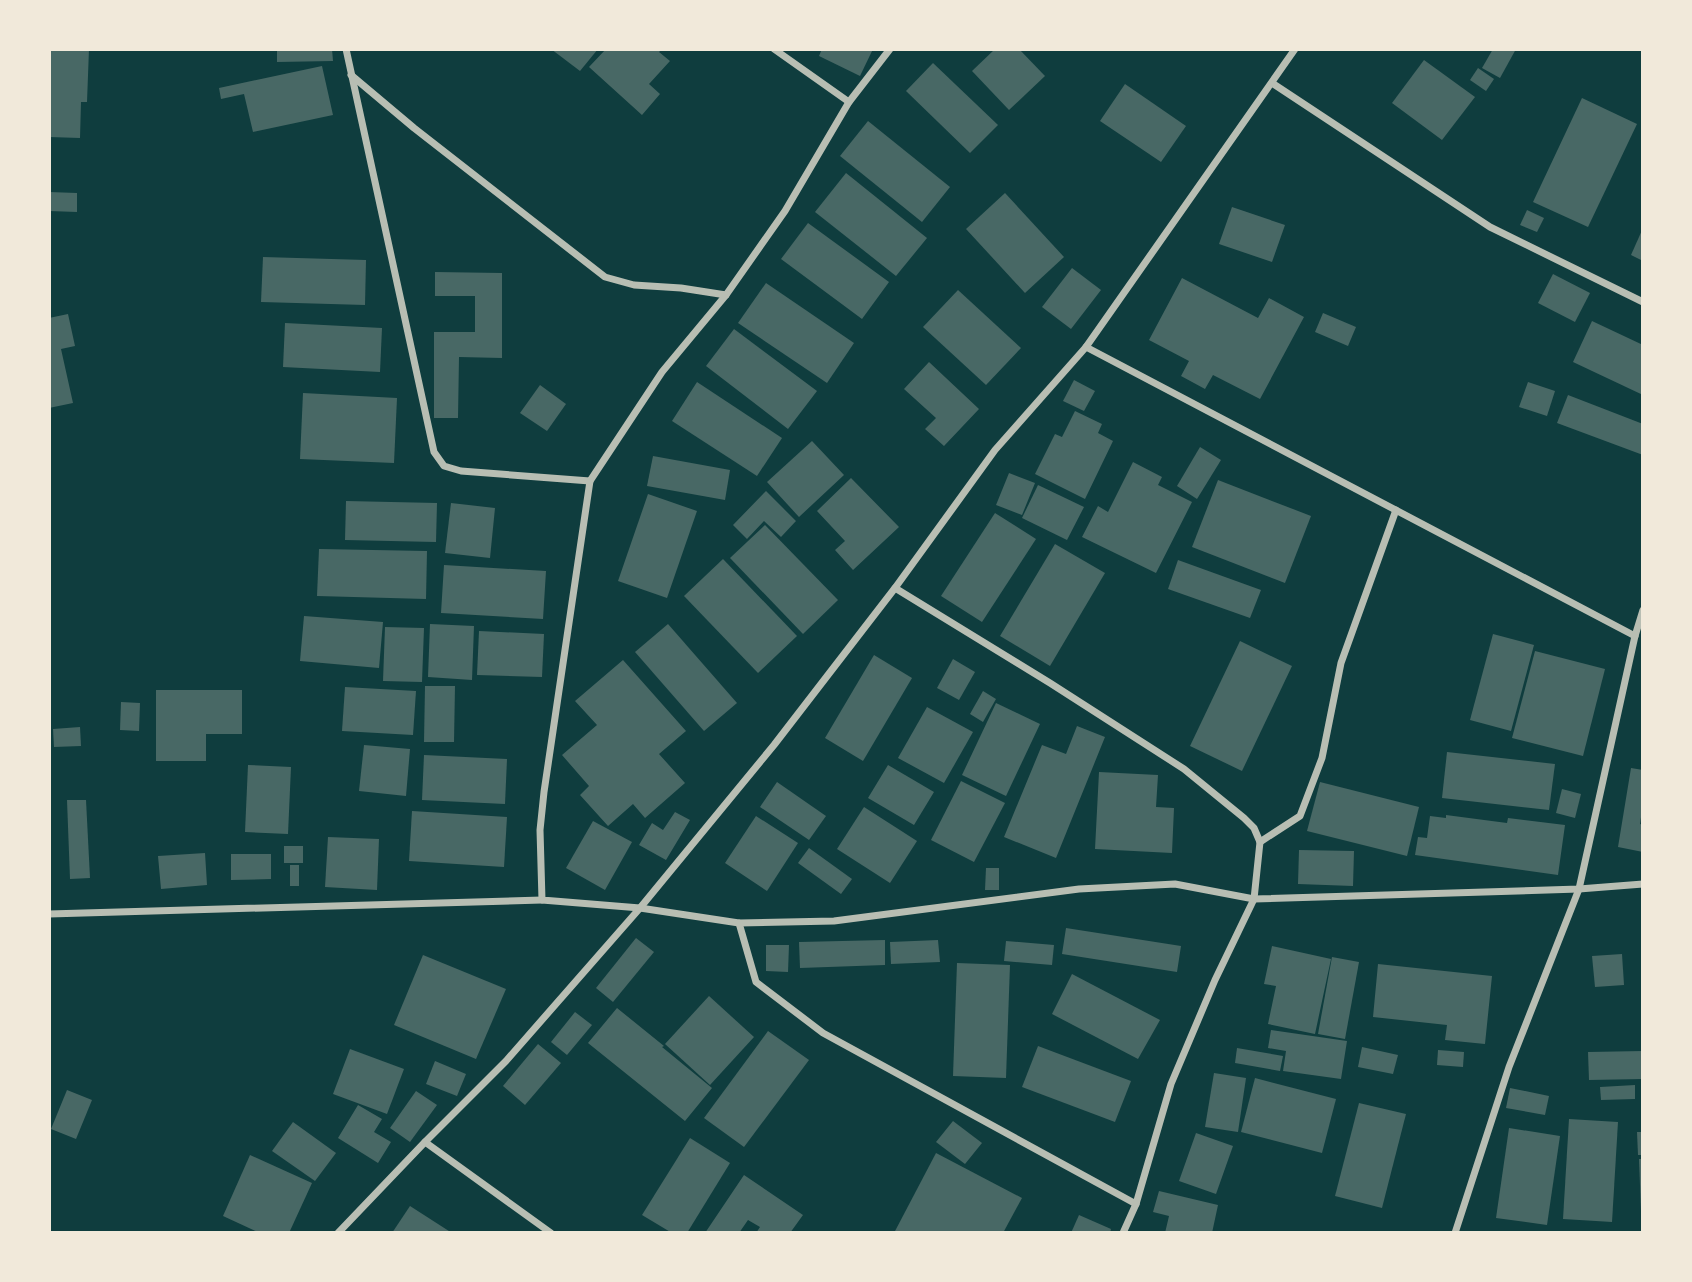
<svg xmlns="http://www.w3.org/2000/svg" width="1692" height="1282" font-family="'Noto Serif',serif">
  <rect width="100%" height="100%" fill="#0f3d3e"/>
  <g fill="#486865">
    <polygon points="49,49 89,49 87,102 81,102 80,138 49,137"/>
    <polygon points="277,49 332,49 333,61 277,62"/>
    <polygon points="551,49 598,49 580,71"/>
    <polygon points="606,49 662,49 659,52 670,61 649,84 660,94 642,115 589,67"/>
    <polygon points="822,49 873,49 860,76 819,56"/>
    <polygon points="995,49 1019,49 1045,76 1009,110 972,71"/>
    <polygon points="1493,49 1516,49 1500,78 1482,68"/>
    <polygon points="1424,60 1475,97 1442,140 1392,103"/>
    <polygon points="933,63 998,125 970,153 906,91"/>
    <polygon points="322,66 333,115 253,132 244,94 221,99 219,88"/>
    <polygon points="1478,68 1494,79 1486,91 1470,80"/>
    <polygon points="1125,84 1186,126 1161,162 1100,121"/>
    <polygon points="1582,98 1637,124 1588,227 1533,202"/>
    <polygon points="868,121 950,187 922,222 840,156"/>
    <polygon points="846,173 927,238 896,276 815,212"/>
    <polygon points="49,192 77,193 77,212 49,211"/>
    <polygon points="1005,193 1064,257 1025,293 966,229"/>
    <polygon points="1232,207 1285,225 1272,262 1219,244"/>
    <polygon points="1527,210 1544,218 1537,232 1520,225"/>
    <polygon points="808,223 889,282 862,319 781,259"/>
    <polygon points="1643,228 1643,261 1631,255"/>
    <polygon points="263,257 366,260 365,305 261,302"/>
    <polygon points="1072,268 1101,290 1071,329 1042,307"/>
    <polygon points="435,272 502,273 502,358 459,357 458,418 434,418 434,332 475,332 475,296 435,296"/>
    <polygon points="1553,274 1590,293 1575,322 1538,303"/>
    <polygon points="1182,278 1258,318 1269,298 1304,317 1260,399 1213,375 1205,389 1181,376 1189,361 1149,340"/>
    <polygon points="766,283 854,343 827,383 738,323"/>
    <polygon points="958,290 1021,348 986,385 923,327"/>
    <polygon points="1323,313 1356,327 1348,346 1315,332"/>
    <polygon points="68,314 75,346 61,349 73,403 49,408 49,318"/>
    <polygon points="1592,321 1643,345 1643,395 1573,362"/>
    <polygon points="285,323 382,328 380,372 283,367"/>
    <polygon points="734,329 817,391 788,429 706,366"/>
    <polygon points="929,362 979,409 944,446 925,429 936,418 904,389"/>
    <polygon points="1074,380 1095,391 1084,411 1063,401"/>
    <polygon points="697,382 782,438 757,476 672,421"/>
    <polygon points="1528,382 1555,391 1547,416 1519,407"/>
    <polygon points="540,385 566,404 547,431 520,413"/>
    <polygon points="303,393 397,398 394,463 300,459"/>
    <polygon points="1568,395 1643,424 1643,455 1557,423"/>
    <polygon points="1075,411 1102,424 1098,433 1113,441 1085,499 1035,474 1055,434 1062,437"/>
    <polygon points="812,441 844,475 799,517 767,482"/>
    <polygon points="1200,447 1221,460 1197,499 1177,486"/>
    <polygon points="653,456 730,470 725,500 647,486"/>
    <polygon points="1133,462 1162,477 1158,485 1192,502 1156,573 1082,537 1098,506 1108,512"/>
    <polygon points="1009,473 1035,483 1022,515 996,505"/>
    <polygon points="851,478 899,527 853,570 835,550 845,541 817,511"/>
    <polygon points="1218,480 1311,516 1285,583 1192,547"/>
    <polygon points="1038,485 1084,507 1067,540 1022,518"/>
    <polygon points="766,491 796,521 781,537 764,521 747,539 733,525"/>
    <polygon points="648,494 697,511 667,598 618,581"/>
    <polygon points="346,501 437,503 436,542 345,540"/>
    <polygon points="451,503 495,508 490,558 445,553"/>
    <polygon points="995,513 1036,539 982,622 941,596"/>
    <polygon points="765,525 838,600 803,634 730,558"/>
    <polygon points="1055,544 1105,573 1050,666 1000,636"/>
    <polygon points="319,549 427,551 426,599 317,596"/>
    <polygon points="723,559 797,636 758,673 684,596"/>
    <polygon points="1178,560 1261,590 1250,618 1168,589"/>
    <polygon points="444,565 546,571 543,619 441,613"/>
    <polygon points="304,616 383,622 379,668 300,661"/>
    <polygon points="430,624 474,626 472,680 428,677"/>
    <polygon points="668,624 737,703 704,731 635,652"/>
    <polygon points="385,627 424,628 422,682 383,681"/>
    <polygon points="479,631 544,634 542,677 477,675"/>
    <polygon points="1493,634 1534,645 1511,731 1470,720"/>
    <polygon points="1240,641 1292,666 1242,771 1190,746"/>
    <polygon points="1535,651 1605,669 1583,756 1512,738"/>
    <polygon points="874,655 912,678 863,761 825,738"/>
    <polygon points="953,659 975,672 959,700 937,688"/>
    <polygon points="623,660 686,731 659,754 685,783 645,818 633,804 608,826 580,795 589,786 562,755 597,725 575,701"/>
    <polygon points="425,686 455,686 454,742 424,742"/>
    <polygon points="345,687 416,691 413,735 342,731"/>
    <polygon points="156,690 242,690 242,734 206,734 206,761 156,761"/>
    <polygon points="983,691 996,699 983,722 970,714"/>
    <polygon points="121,702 140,703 139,731 120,730"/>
    <polygon points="996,703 1040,724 1006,796 962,775"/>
    <polygon points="927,707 973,732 944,783 898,758"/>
    <polygon points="1077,726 1105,737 1056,858 1004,837 1042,745 1066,754"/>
    <polygon points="80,727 81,746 54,747 53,729"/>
    <polygon points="364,745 410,749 406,796 359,791"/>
    <polygon points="1447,752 1555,764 1549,810 1442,798"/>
    <polygon points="424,755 507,759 505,804 422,800"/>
    <polygon points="248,765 291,767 288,834 245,832"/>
    <polygon points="888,765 934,792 914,825 868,798"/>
    <polygon points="1631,768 1643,770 1643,804 1640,824 1643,825 1643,852 1618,847"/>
    <polygon points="1099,772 1158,775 1156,807 1174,808 1172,853 1095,849"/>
    <polygon points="961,781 1005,803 974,862 931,840"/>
    <polygon points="777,782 826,816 809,840 760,807"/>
    <polygon points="1320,782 1419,807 1407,856 1307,831"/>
    <polygon points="1562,789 1581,794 1575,818 1556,813"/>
    <polygon points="67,800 86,800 90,878 70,879"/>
    <polygon points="864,807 917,841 890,883 837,849"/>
    <polygon points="412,811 507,817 504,867 409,861"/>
    <polygon points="675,812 690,820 666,860 639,845 652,823 663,830"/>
    <polygon points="1446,815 1507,823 1508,818 1565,825 1558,875 1415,855 1418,837 1427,838 1430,816 1446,818"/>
    <polygon points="756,816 798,843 767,891 725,863"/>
    <polygon points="593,821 632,842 605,890 566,868"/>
    <polygon points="328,837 379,839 377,890 325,887"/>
    <rect x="284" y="846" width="19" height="17"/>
    <polygon points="809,848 852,879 841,894 798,863"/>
    <polygon points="1299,850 1354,851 1353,886 1298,884"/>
    <polygon points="205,853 207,885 161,889 158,856"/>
    <polygon points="231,854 271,854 271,879 231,880"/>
    <rect x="290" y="865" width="9" height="21"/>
    <polygon points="986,868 999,868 999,890 985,890"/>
    <polygon points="1066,928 1181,946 1177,972 1062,954"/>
    <polygon points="636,938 654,952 613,1002 596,988"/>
    <polygon points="885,940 885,965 800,968 799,942"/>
    <polygon points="938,940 940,962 891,964 890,942"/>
    <polygon points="1006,941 1054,945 1052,965 1004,961"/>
    <polygon points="766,945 789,945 788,972 766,971"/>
    <polygon points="1272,946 1331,959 1315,1034 1268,1024 1276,986 1264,984"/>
    <polygon points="1622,954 1624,985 1595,987 1592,956"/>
    <polygon points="423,955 506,989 476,1059 394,1025"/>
    <polygon points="1332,957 1359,962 1345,1039 1318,1034"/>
    <polygon points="957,963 1010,965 1006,1078 953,1076"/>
    <polygon points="1378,964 1492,976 1485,1044 1445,1040 1447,1025 1373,1017"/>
    <polygon points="1072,974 1160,1020 1138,1059 1052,1014"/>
    <polygon points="709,996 754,1037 710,1085 665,1044"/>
    <polygon points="617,1008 664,1046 662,1047 712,1088 685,1121 588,1043"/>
    <polygon points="575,1012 592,1025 567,1055 551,1042"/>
    <polygon points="1271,1030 1347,1041 1341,1079 1283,1071 1286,1051 1268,1048"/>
    <polygon points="768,1031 809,1060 744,1147 704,1118"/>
    <polygon points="538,1044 561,1063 525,1105 503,1086"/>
    <polygon points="1038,1046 1131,1081 1115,1122 1022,1087"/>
    <polygon points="1362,1047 1398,1055 1393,1074 1358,1067"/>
    <polygon points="1237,1048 1283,1056 1280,1071 1235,1063"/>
    <polygon points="350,1049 404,1069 387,1114 333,1094"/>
    <polygon points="1438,1050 1464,1052 1463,1067 1437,1065"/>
    <polygon points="1643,1051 1643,1079 1589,1080 1588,1052"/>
    <polygon points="435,1061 466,1074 457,1096 426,1084"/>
    <polygon points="1214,1073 1246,1078 1238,1132 1205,1127"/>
    <polygon points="1255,1078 1336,1099 1322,1153 1241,1132"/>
    <polygon points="1635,1085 1635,1099 1601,1100 1600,1087"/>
    <polygon points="1510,1088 1549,1096 1545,1115 1506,1108"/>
    <polygon points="67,1090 92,1100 76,1139 51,1129"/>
    <polygon points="416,1091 437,1105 410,1142 390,1128"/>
    <polygon points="1359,1103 1406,1114 1382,1208 1335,1196"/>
    <polygon points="358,1105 382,1119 374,1132 391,1142 378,1163 338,1138"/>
    <polygon points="1569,1119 1618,1122 1612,1222 1563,1219"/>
    <polygon points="953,1121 982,1143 965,1164 936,1142"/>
    <polygon points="293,1122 336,1153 315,1181 272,1151"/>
    <polygon points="1509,1128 1560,1136 1547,1225 1496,1218"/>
    <polygon points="1637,1132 1643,1132 1643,1155 1638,1155"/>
    <polygon points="1196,1133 1233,1146 1216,1194 1179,1181"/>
    <polygon points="690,1138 730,1163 687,1233 672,1233 642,1215"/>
    <polygon points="936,1153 1022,1198 1003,1233 894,1233"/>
    <polygon points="250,1155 312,1183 289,1233 260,1233 223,1216"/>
    <polygon points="1639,1159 1643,1159 1643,1211 1641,1211"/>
    <polygon points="744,1175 803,1215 790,1233 756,1233 760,1227 748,1220 739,1233 705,1233"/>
    <polygon points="1159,1191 1218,1205 1212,1233 1165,1233 1169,1216 1153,1212"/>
    <polygon points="410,1206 452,1233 392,1233"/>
    <polygon points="1079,1215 1111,1229 1110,1233 1071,1233"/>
  </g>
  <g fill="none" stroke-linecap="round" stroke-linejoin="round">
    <g stroke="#b8beb3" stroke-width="7">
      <polyline points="346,49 434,452 444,466 461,471 590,481"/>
      <polyline points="774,49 849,102"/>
      <polyline points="890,49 849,102 785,211 726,295 662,372 590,481 544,792 540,830 542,900 640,908 739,923 834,921 1079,889 1175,884 1254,899 1579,889 1643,884"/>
      <polyline points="351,75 414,128 605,277 634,285 681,288 726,295"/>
      <polyline points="1272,83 1490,227 1643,302"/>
      <polyline points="1086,347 1635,636"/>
      <polyline points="895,588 1050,683 1184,769 1244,818 1254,828 1260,842 1254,899 1215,980 1171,1084 1136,1204 1123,1233"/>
      <polyline points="1260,842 1300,816 1322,758 1341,663 1396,510"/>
      <polyline points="49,914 542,900"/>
      <polyline points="739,923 756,982 823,1033 1136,1204"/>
      <polyline points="425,1142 551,1233"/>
      <polyline points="338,1233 425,1142 506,1061 640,908 774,745 895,588 995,450 1086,347 1295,49"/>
      <polyline points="1455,1233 1509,1067 1579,889 1635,636 1643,610"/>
    </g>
  </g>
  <rect width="1692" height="1282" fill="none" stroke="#f1e9da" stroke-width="102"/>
</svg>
